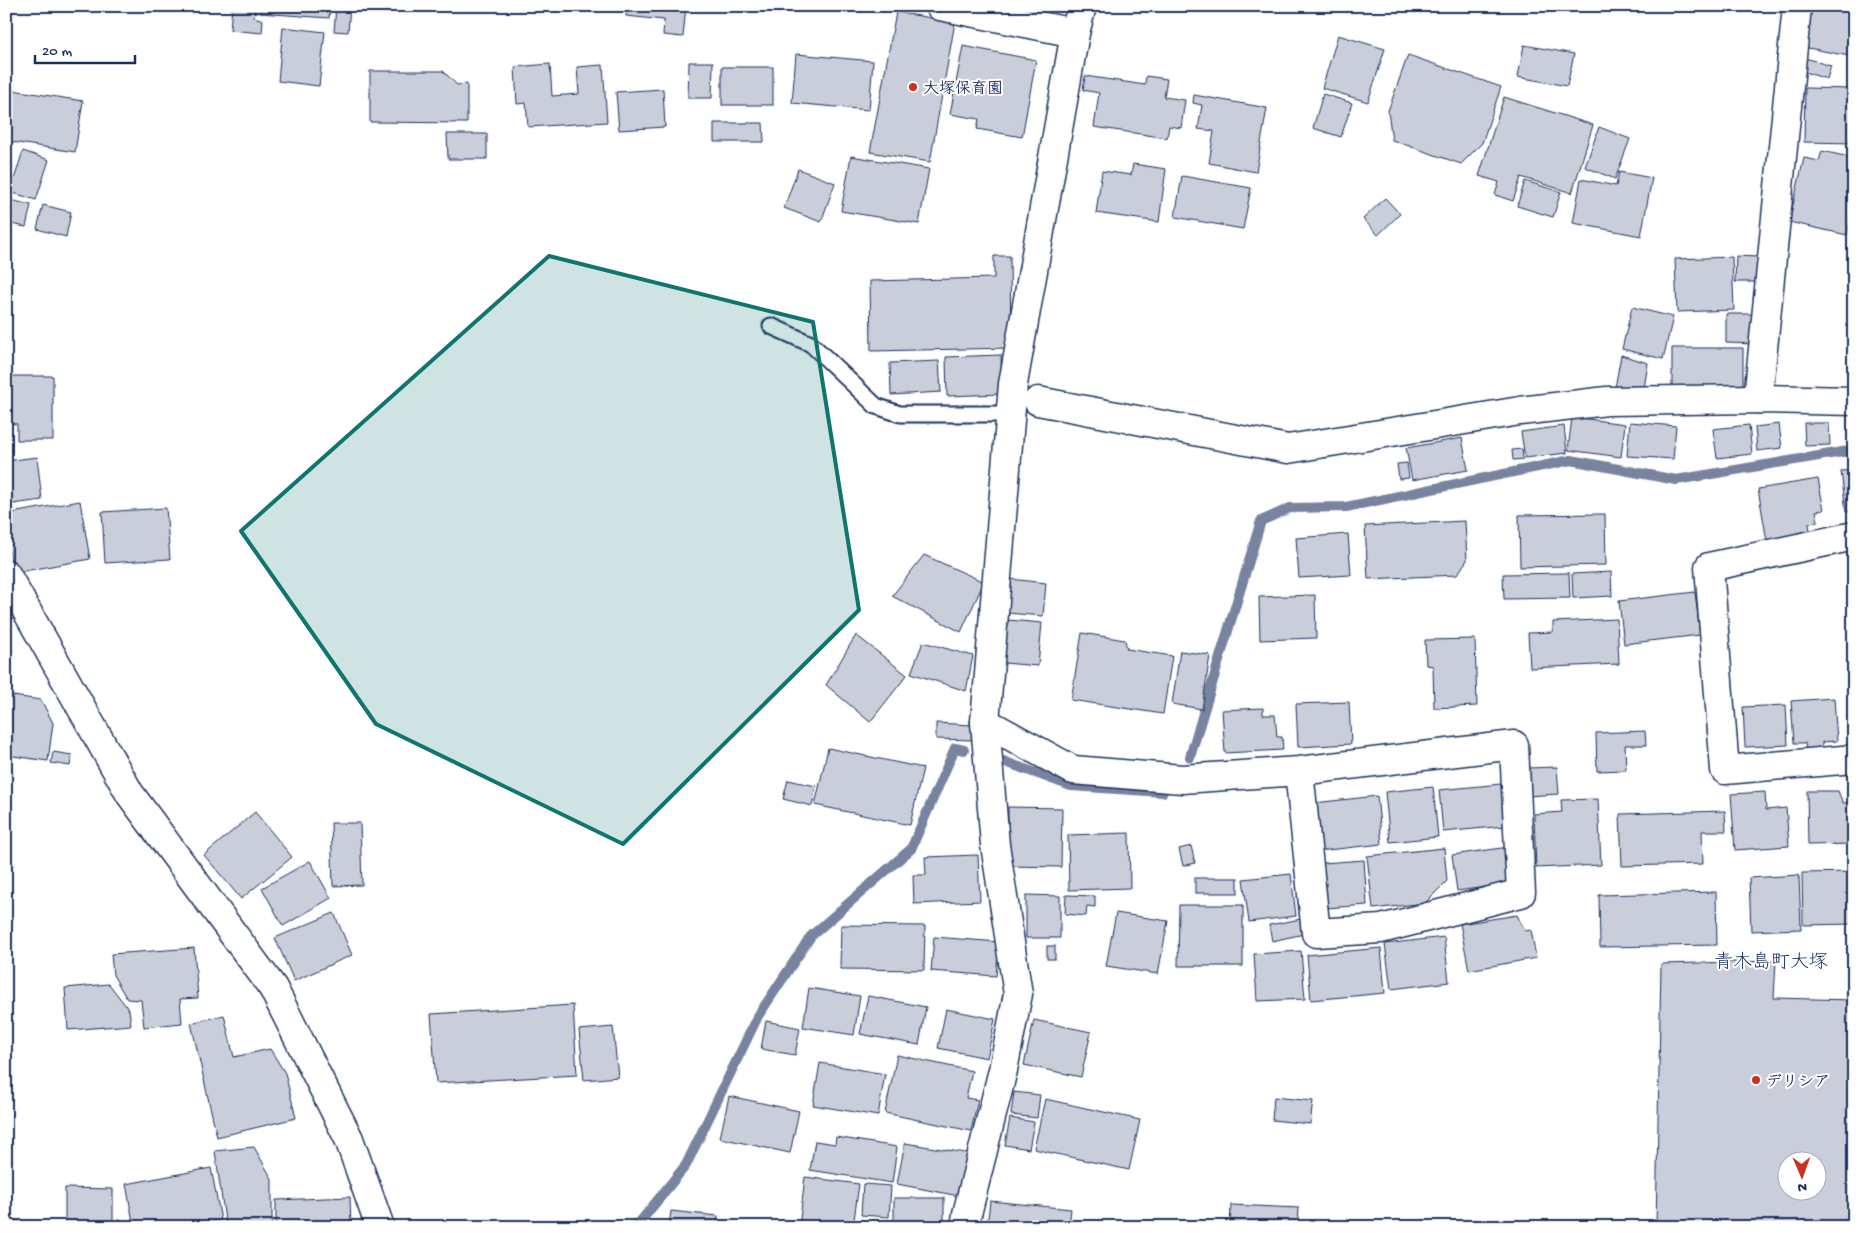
<svg xmlns="http://www.w3.org/2000/svg" width="1860" height="1233" font-family="'Gochi Hand','Klee One',sans-serif">
  <rect width="100%" height="100%" fill="#fff"/>
  <filter id="ink" filterUnits="userSpaceOnUse"><feTurbulence type="fractalNoise" baseFrequency=".02" numOctaves="2"/><feDisplacementMap in="SourceGraphic" scale="10" xChannelSelector="R" yChannelSelector="G"/><feConvolveMatrix kernelMatrix="1 2 1 2 8 2 1 2 1" color-interpolation-filters="sRGB"/></filter>
  <g filter="url(#ink)">
    <g fill="none" stroke-linecap="round" stroke-linejoin="round">
      <g stroke="#77839f" stroke-width="10">
        <polyline points="1190,757 1261,521 1290,508 1346,507 1571,460 1676,480 1854,450"/>
        <polyline points="1003,761 1071,786 1163,792"/>
        <polyline points="6,1224 28,1227"/>
        <polyline points="636,1227 686,1165 758,1016 811,936 911,849 955,748 964,750"/>
      </g>
    </g>
    <g fill="#caceda" stroke="#1b2f5e" fill-rule="evenodd">
      <polygon points="232,6 256,6 254,17 263,20 262,33 230,30"/>
      <polygon points="261,6 330,6 329,18 260,13"/>
      <polygon points="336,6 350,6 348,32 334,31"/>
      <polygon points="627,6 686,6 683,37 663,35 664,20 626,16"/>
      <polygon points="1811,6 1854,6 1854,57 1803,47"/>
      <polygon points="896,12 955,22 930,162 870,152"/>
      <polygon points="283,27 325,32 319,86 278,81"/>
      <polygon points="1338,35 1385,49 1368,102 1322,88"/>
      <polygon points="1524,45 1574,54 1567,86 1518,77"/>
      <polygon points="963,46 1036,60 1022,137 977,129 979,119 950,114"/>
      <polygon points="796,54 873,61 869,110 792,103"/>
      <polygon points="1408,55 1501,87 1482,143 1461,164 1392,140 1388,111"/>
      <polygon points="1805,58 1831,66 1827,79 1801,71"/>
      <polygon points="689,62 713,62 712,98 688,98"/>
      <polygon points="550,64 552,96 579,94 577,67 603,65 607,122 528,127 526,103 517,104 515,67"/>
      <rect x="722" y="67" width="51" height="38"/>
      <polygon points="370,71 443,71 457,85 467,84 467,123 370,122"/>
      <polygon points="1085,76 1145,85 1146,76 1167,79 1164,97 1185,100 1181,128 1169,126 1167,138 1094,127 1099,93 1083,90"/>
      <polygon points="1805,88 1854,89 1854,143 1804,142"/>
      <polygon points="6,89 83,101 75,152 6,141"/>
      <polygon points="663,89 665,127 619,130 616,92"/>
      <polygon points="1323,94 1352,103 1341,137 1313,128"/>
      <polygon points="1194,95 1267,108 1256,172 1209,163 1214,131 1198,129 1202,105 1193,103"/>
      <polygon points="1504,97 1593,125 1572,193 1521,177 1513,201 1495,195 1499,182 1479,176"/>
      <polygon points="714,123 763,123 764,142 714,142"/>
      <polygon points="1599,127 1630,139 1615,179 1585,167"/>
      <polygon points="447,134 487,134 487,159 448,159"/>
      <polygon points="23,151 49,160 36,200 10,192"/>
      <polygon points="1822,151 1854,158 1854,204 1847,235 1789,222 1804,158 1819,161"/>
      <polygon points="851,156 929,169 919,224 841,211"/>
      <polygon points="1133,164 1166,169 1159,222 1096,213 1102,171 1131,175"/>
      <polygon points="798,169 835,183 821,222 784,208"/>
      <polygon points="1619,172 1652,178 1641,236 1573,223 1581,179 1616,186"/>
      <polygon points="1182,176 1251,188 1243,229 1175,217"/>
      <polygon points="1525,181 1561,192 1553,217 1517,206"/>
      <polygon points="1385,198 1400,214 1378,235 1363,219"/>
      <polygon points="6,199 31,205 26,227 6,223"/>
      <polygon points="43,205 71,212 66,237 37,229"/>
      <polygon points="994,256 1010,256 1011,348 871,351 870,281 994,278"/>
      <polygon points="1736,256 1759,257 1758,282 1735,282"/>
      <polygon points="1732,257 1734,310 1677,312 1675,259"/>
      <polygon points="1632,307 1673,317 1663,359 1622,349"/>
      <polygon points="1726,314 1754,314 1754,344 1726,343"/>
      <polygon points="1672,348 1743,348 1743,388 1672,387"/>
      <polygon points="1001,355 1002,394 947,396 946,357"/>
      <polygon points="1621,355 1648,363 1644,389 1615,388"/>
      <polygon points="939,361 941,392 891,395 890,363"/>
      <polygon points="6,376 53,376 53,440 17,440 17,424 6,423"/>
      <polygon points="1572,417 1625,424 1621,457 1568,450"/>
      <polygon points="1630,422 1676,426 1673,459 1627,456"/>
      <polygon points="1804,423 1829,423 1830,445 1805,446"/>
      <polygon points="1779,424 1782,448 1757,451 1755,427"/>
      <polygon points="1749,425 1752,454 1717,458 1713,429"/>
      <polygon points="1564,426 1567,453 1525,458 1521,432"/>
      <polygon points="1462,438 1468,470 1412,480 1406,448"/>
      <polygon points="1522,449 1523,459 1513,460 1512,450"/>
      <polygon points="37,457 42,500 6,505 6,461"/>
      <polygon points="1407,463 1409,478 1399,479 1397,464"/>
      <polygon points="1854,470 1854,511 1846,512 1841,471"/>
      <polygon points="1818,479 1824,510 1816,511 1818,522 1809,523 1811,540 1768,547 1758,489"/>
      <polygon points="80,501 90,559 13,573 6,532 6,514"/>
      <polygon points="166,508 170,559 105,563 102,512"/>
      <polygon points="1605,514 1606,565 1520,567 1519,515"/>
      <polygon points="1465,521 1467,560 1457,575 1368,579 1365,526"/>
      <polygon points="1348,534 1351,575 1299,578 1296,538"/>
      <polygon points="924,555 984,582 961,632 892,596"/>
      <polygon points="1611,572 1612,596 1573,598 1572,574"/>
      <polygon points="1569,573 1570,598 1504,599 1503,574"/>
      <polygon points="1010,579 1046,583 1043,616 1007,613"/>
      <polygon points="1695,592 1700,635 1624,644 1619,601"/>
      <polygon points="1315,595 1316,638 1260,640 1259,597"/>
      <polygon points="1617,619 1619,664 1530,668 1528,633 1553,632 1553,622"/>
      <polygon points="1008,620 1042,623 1038,666 1004,663"/>
      <polygon points="1082,633 1125,640 1127,649 1172,656 1163,714 1071,700"/>
      <polygon points="856,635 907,675 870,722 826,685"/>
      <polygon points="1475,639 1477,706 1434,708 1433,666 1426,665 1425,640"/>
      <polygon points="923,642 973,656 966,691 911,673"/>
      <polygon points="1180,651 1210,655 1202,709 1172,704"/>
      <polygon points="6,695 41,700 53,723 48,761 6,755"/>
      <polygon points="1834,698 1837,741 1822,742 1822,749 1806,750 1805,743 1794,743 1791,701"/>
      <polygon points="1349,702 1351,744 1298,747 1296,704"/>
      <polygon points="1786,705 1788,745 1745,747 1743,707"/>
      <polygon points="1263,708 1263,715 1275,715 1277,737 1282,737 1283,750 1225,753 1222,710"/>
      <polygon points="936,723 973,725 973,740 936,739"/>
      <polygon points="1645,731 1646,745 1625,745 1626,770 1597,771 1596,733"/>
      <polygon points="828,748 923,768 910,825 815,805"/>
      <polygon points="53,752 72,755 70,766 51,763"/>
      <polygon points="1557,767 1559,794 1527,796 1526,768"/>
      <polygon points="788,780 816,786 812,806 783,799"/>
      <polygon points="1501,784 1505,826 1443,832 1439,790"/>
      <polygon points="1433,787 1438,837 1390,842 1385,792"/>
      <polygon points="1807,791 1838,791 1843,803 1854,802 1854,844 1808,845"/>
      <polygon points="1765,792 1766,810 1786,808 1789,846 1735,850 1731,794"/>
      <polygon points="1377,796 1382,844 1319,851 1314,803"/>
      <polygon points="1598,799 1601,865 1536,868 1534,814 1562,812 1561,800"/>
      <polygon points="1008,807 1062,808 1061,867 1008,866"/>
      <polygon points="1725,811 1726,831 1702,831 1703,864 1622,866 1620,814"/>
      <polygon points="255,812 292,857 241,899 204,855"/>
      <polygon points="331,823 360,823 362,885 333,886"/>
      <polygon points="1129,833 1130,888 1069,890 1068,835"/>
      <polygon points="1191,846 1195,863 1183,866 1179,849"/>
      <polygon points="1509,847 1514,883 1457,891 1452,855"/>
      <polygon points="1444,848 1447,881 1425,903 1373,909 1367,856"/>
      <polygon points="978,855 980,901 914,904 913,875 926,875 925,857"/>
      <polygon points="1364,860 1367,905 1326,908 1323,863"/>
      <polygon points="310,861 331,898 283,926 262,888"/>
      <polygon points="1852,872 1854,924 1803,925 1802,873"/>
      <polygon points="1291,874 1296,916 1249,922 1243,879"/>
      <polygon points="1799,875 1801,929 1751,931 1749,878"/>
      <rect x="1195" y="878" width="43" height="15"/>
      <polygon points="1716,892 1717,945 1600,947 1599,895"/>
      <polygon points="1026,895 1060,896 1060,938 1026,938"/>
      <polygon points="1066,895 1095,896 1095,907 1087,906 1086,916 1065,914"/>
      <polygon points="1179,905 1243,905 1243,966 1178,966"/>
      <polygon points="334,913 352,955 294,981 275,938"/>
      <polygon points="1116,913 1168,921 1158,974 1106,966"/>
      <polygon points="1517,915 1525,931 1531,930 1536,958 1469,970 1460,924"/>
      <polygon points="1301,919 1304,934 1272,941 1269,925"/>
      <polygon points="841,925 925,926 924,970 840,969"/>
      <polygon points="934,937 999,942 996,976 931,971"/>
      <polygon points="1444,937 1449,982 1391,989 1385,944"/>
      <rect x="1047" y="946" width="8" height="13"/>
      <polygon points="194,948 198,998 180,999 182,1023 144,1027 141,1000 127,999 113,975 111,954"/>
      <polygon points="1381,948 1385,993 1311,1000 1307,955"/>
      <polygon points="1301,951 1305,999 1257,1001 1254,954"/>
      <path d="M1776 961 1774 998 1854 1000V1227H1656L1661 964ZM1788 1160H1818V1190H1788Z"/>
      <polygon points="109,984 129,1010 131,1025 68,1030 65,988"/>
      <polygon points="809,988 860,996 854,1035 803,1027"/>
      <polygon points="868,996 926,1007 919,1045 860,1034"/>
      <polygon points="573,1005 577,1075 436,1083 431,1014"/>
      <polygon points="946,1009 995,1019 987,1058 938,1048"/>
      <polygon points="224,1015 234,1057 270,1049 285,1073 296,1118 217,1137 191,1023"/>
      <polygon points="1034,1020 1091,1032 1081,1077 1024,1065"/>
      <polygon points="766,1021 800,1028 795,1055 761,1049"/>
      <polygon points="613,1027 618,1077 584,1080 579,1030"/>
      <polygon points="897,1055 972,1071 966,1098 978,1100 971,1131 885,1113"/>
      <polygon points="820,1063 885,1074 878,1116 813,1105"/>
      <polygon points="1014,1092 1040,1095 1037,1118 1011,1115"/>
      <polygon points="729,1096 799,1111 790,1153 720,1138"/>
      <polygon points="1274,1097 1313,1101 1310,1124 1272,1120"/>
      <polygon points="1045,1099 1140,1120 1129,1170 1034,1149"/>
      <polygon points="1010,1118 1034,1122 1029,1149 1005,1145"/>
      <polygon points="836,1137 897,1147 892,1183 810,1170 815,1141 835,1144"/>
      <polygon points="905,1143 972,1154 964,1197 897,1184"/>
      <polygon points="254,1147 272,1179 272,1227 226,1227 215,1151"/>
      <polygon points="211,1168 221,1220 187,1227 134,1227 126,1184"/>
      <polygon points="805,1177 859,1184 853,1227 799,1227"/>
      <polygon points="863,1184 891,1186 889,1217 861,1215"/>
      <polygon points="65,1188 113,1189 113,1226 65,1226"/>
      <polygon points="350,1197 351,1227 276,1227 276,1200"/>
      <rect x="894" y="1198" width="50" height="29"/>
      <polygon points="990,1201 1071,1209 1069,1227 987,1227"/>
      <polygon points="1231,1205 1299,1208 1298,1227 1230,1227"/>
      <polygon points="671,1211 718,1216 717,1227 669,1227"/>
      <polygon points="855,1222 890,1224 890,1227 855,1227"/>
    </g>
    <g fill="none" stroke-linecap="round" stroke-linejoin="round">
      <g stroke="#1b2f5e" stroke-width="19">
        <polyline id="service" points="771,326 811,344 876,406 900,414 1011,414"/>
      </g>
      <g stroke="#1b2f5e" stroke-width="31">
        <g id="minor">
          <polyline points="940,6 1075,33"/>
          <polyline points="1758,399 1797,6"/>
          <polyline points="1038,401 1288,449 1520,411 1607,401 1758,399 1854,401"/>
          <polyline points="1854,536 1709,567 1725,770 1854,759"/>
          <polyline points="6,574 130,794 273,988 349,1139 380,1227"/>
          <polyline points="985,722 1073,770 1182,779 1299,771 1514,745 1521,893 1381,929 1316,933 1299,771"/>
          <polyline points="965,1227 967,1214 1003,1070 1018,994 995,845 985,722 1013,384 1075,33 1082,6"/>
        </g>
      </g>
      <use href="#service" stroke="#fff" stroke-width="15"/>
      <use href="#minor" stroke="#fff" stroke-width="28"/>
    </g>
  </g>
  <path fill="#0f766e" fill-opacity="0.2" stroke="#0f766e" stroke-width="4" stroke-linejoin="round" d="M549 256 813 322 859 610 623 844 376 724 241 531Z"/>
  <g fill="#c8321e" stroke="#fff" stroke-width="2">
    <circle cx="913" cy="87" r="5"/>
    <circle cx="1756" cy="1080" r="5"/>
  </g>
  <g text-anchor="middle" stroke-width="4" stroke-linejoin="round" paint-order="stroke">
    <g font-size="16" font-weight="bold" fill="#1b2f5e" stroke="#fff" text-anchor="start">
      <text x="923" y="93">大塚保育園</text>
      <text x="1766" y="1086">デリシア</text>
    </g>
    <g font-size="19" fill="#1b2f5e" stroke="#fff">
      <text x="1771" y="967">青木島町大塚</text>
    </g>
  </g>
  <rect width="1860" height="1233" fill="none" stroke="#fff" stroke-width="25"/>
  <rect x="12" y="12" width="1835" height="1208" fill="none" stroke="#1b2f5e" stroke-width="2" filter="url(#ink)"/>
  <g transform="translate(1802 1176) rotate(178)"><circle r="24" fill="#ffffff" stroke="#a4acbf"/>
  <path d="M0-4L9 19L0 12L-9 19Z" fill="#c8321e"/>
  <text y="-8" font-size="14" font-weight="bold" text-anchor="middle" fill="#1b2f5e">N</text>
  </g>
  <path d="M35 55v8h100v-8" fill="none" stroke="#1b2f5e" stroke-width="2.5"/>
  <text x="42" y="55" font-size="15" fill="#1b2f5e" stroke="#ffffff" stroke-width="4" paint-order="stroke">20 m</text>
</svg>
